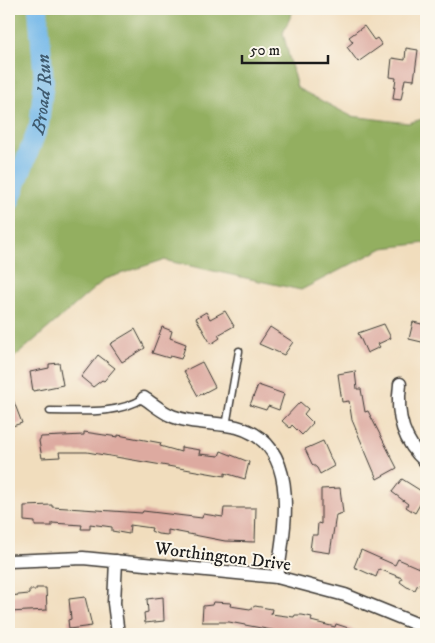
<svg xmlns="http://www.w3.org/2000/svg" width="435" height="643" font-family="'IM FELL DW Pica',serif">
  <rect width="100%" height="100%" fill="#fbf7ec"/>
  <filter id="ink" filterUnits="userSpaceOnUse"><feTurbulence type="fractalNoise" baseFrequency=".02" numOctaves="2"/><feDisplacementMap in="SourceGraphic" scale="10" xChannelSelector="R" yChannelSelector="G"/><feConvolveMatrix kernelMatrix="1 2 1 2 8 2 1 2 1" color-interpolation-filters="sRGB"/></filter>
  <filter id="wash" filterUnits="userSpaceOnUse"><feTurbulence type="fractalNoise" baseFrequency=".0096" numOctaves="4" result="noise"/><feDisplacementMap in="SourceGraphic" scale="20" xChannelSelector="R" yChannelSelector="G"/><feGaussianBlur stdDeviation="1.12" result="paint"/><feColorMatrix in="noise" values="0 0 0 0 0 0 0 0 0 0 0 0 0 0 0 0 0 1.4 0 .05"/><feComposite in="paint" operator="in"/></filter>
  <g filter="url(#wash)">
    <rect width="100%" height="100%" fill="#f1ddbd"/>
    <polygon fill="#93af61" stroke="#58663e" points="9,9 294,9 283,33 297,88 351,116 408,123 426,118 426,243 383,248 301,290 163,260 105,279 9,362"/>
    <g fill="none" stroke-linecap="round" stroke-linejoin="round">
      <path stroke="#73b8e9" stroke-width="20" id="s1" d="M9 203 39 125 44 81 38 9"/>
    </g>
    <g id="blocks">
      <g fill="#ddaaa0">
        <polygon points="364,26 374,40 377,38 382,45 358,62 347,47 353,42 349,37"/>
        <polygon points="406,48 418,50 414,80 405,79 401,100 393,99 396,78 390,77 392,58 405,60"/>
        <polygon points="225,311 234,326 218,335 220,338 211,344 196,318 206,312 210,319"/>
        <polygon points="413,322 426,325 426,343 409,339"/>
        <polygon points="384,324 391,338 378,344 380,347 367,353 358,333"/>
        <polygon points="162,327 172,331 170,338 186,344 181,359 170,356 169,358 152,353"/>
        <polygon points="270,327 293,342 284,355 259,344"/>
        <polygon points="135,329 145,348 122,362 110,344"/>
        <polygon points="98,355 115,368 104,381 102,380 93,387 81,377"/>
        <polygon points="202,362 215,387 198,396 184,371"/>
        <polygon points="59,363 63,385 33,391 30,372 49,368 49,364"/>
        <polygon points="355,371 357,389 361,389 365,412 368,411 397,468 377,479 352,420 349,401 342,402 338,374"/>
        <polygon points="258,385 284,394 279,410 268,406 266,410 250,405"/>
        <polygon points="9,389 22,423 9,427"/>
        <polygon points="300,402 308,409 304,414 313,423 302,435 292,425 290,428 282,421"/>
        <polygon points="84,432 118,437 118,435 161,443 160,446 181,452 181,447 200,450 199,454 219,456 221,451 249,462 245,479 225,473 225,476 87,452 59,452 60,457 42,458 39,441 41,437 84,435"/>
        <polygon points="323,441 334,466 320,474 317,468 312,464 305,449"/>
        <polygon points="402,479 426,494 415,513 406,507 408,504 392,492"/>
        <polygon points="340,488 343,513 336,515 330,553 310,550 312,535 317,535 318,523 321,524 321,489"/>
        <polygon points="52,505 52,507 142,513 143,511 202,518 203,514 223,517 224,508 256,508 255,542 225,541 168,530 168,535 158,534 151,531 152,528 130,525 129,534 112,531 112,527 90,524 90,529 81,529 82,525 52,523 52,526 35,526 35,522 24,521 24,506"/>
        <polygon points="361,550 395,565 398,559 426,571 426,588 418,584 415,590 407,587 400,582 402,578 379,569 376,577 354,567"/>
        <polygon points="36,588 46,588 47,610 9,612 9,596 29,594 29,590 36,590"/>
        <polygon points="85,597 92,626 69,629 68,620 71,619 69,599"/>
        <polygon points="163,597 164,621 145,623 144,613 148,612 147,599"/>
        <polygon points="213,602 231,603 230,606 250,609 255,606 272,609 271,614 294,617 295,615 302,615 312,617 311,621 335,627 336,624 361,632 361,634 293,634 229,622 202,622 203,606 212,605"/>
      </g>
    </g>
  </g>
  <g filter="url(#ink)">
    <use href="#blocks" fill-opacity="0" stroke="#3c3934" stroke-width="1"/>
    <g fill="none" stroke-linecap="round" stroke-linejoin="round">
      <g stroke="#3c3934" stroke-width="9">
        <g id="lane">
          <path d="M50 411C81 411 117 415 144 398"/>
          <polyline points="226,426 239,351"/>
        </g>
      </g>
      <g stroke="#3c3934" stroke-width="15">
        <g id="street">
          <path d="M400 384C396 414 402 441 426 462"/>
          <path d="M144 398C152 403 161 411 170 415 188 424 217 422 237 427 303 445 284 529 277 577"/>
          <polyline points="9,561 83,558 277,577 345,595 426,628"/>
          <polyline points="116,561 114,603 118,634"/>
        </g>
      </g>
      <use href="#lane" stroke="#fff" stroke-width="6"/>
      <use href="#street" stroke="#fff" stroke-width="12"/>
    </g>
  </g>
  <g text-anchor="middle" stroke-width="4" stroke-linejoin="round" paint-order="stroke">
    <g font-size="18" fill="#1c1c1c" stroke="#fbf7ec">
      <text transform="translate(223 556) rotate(7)" y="6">Worthington Drive</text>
    </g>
    <g font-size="19" font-style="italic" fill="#3f5a6e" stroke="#fbf7ec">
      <text dy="7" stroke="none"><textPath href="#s1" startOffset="115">Broad Run</textPath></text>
    </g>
  </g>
  <rect width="435" height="643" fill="none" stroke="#fbf7ec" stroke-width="30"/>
  <path d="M242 55v8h86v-8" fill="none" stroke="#1c1c1c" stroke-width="2.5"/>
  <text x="250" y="55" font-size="15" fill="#1c1c1c" stroke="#fbf7ec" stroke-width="4" paint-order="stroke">50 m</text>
</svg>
